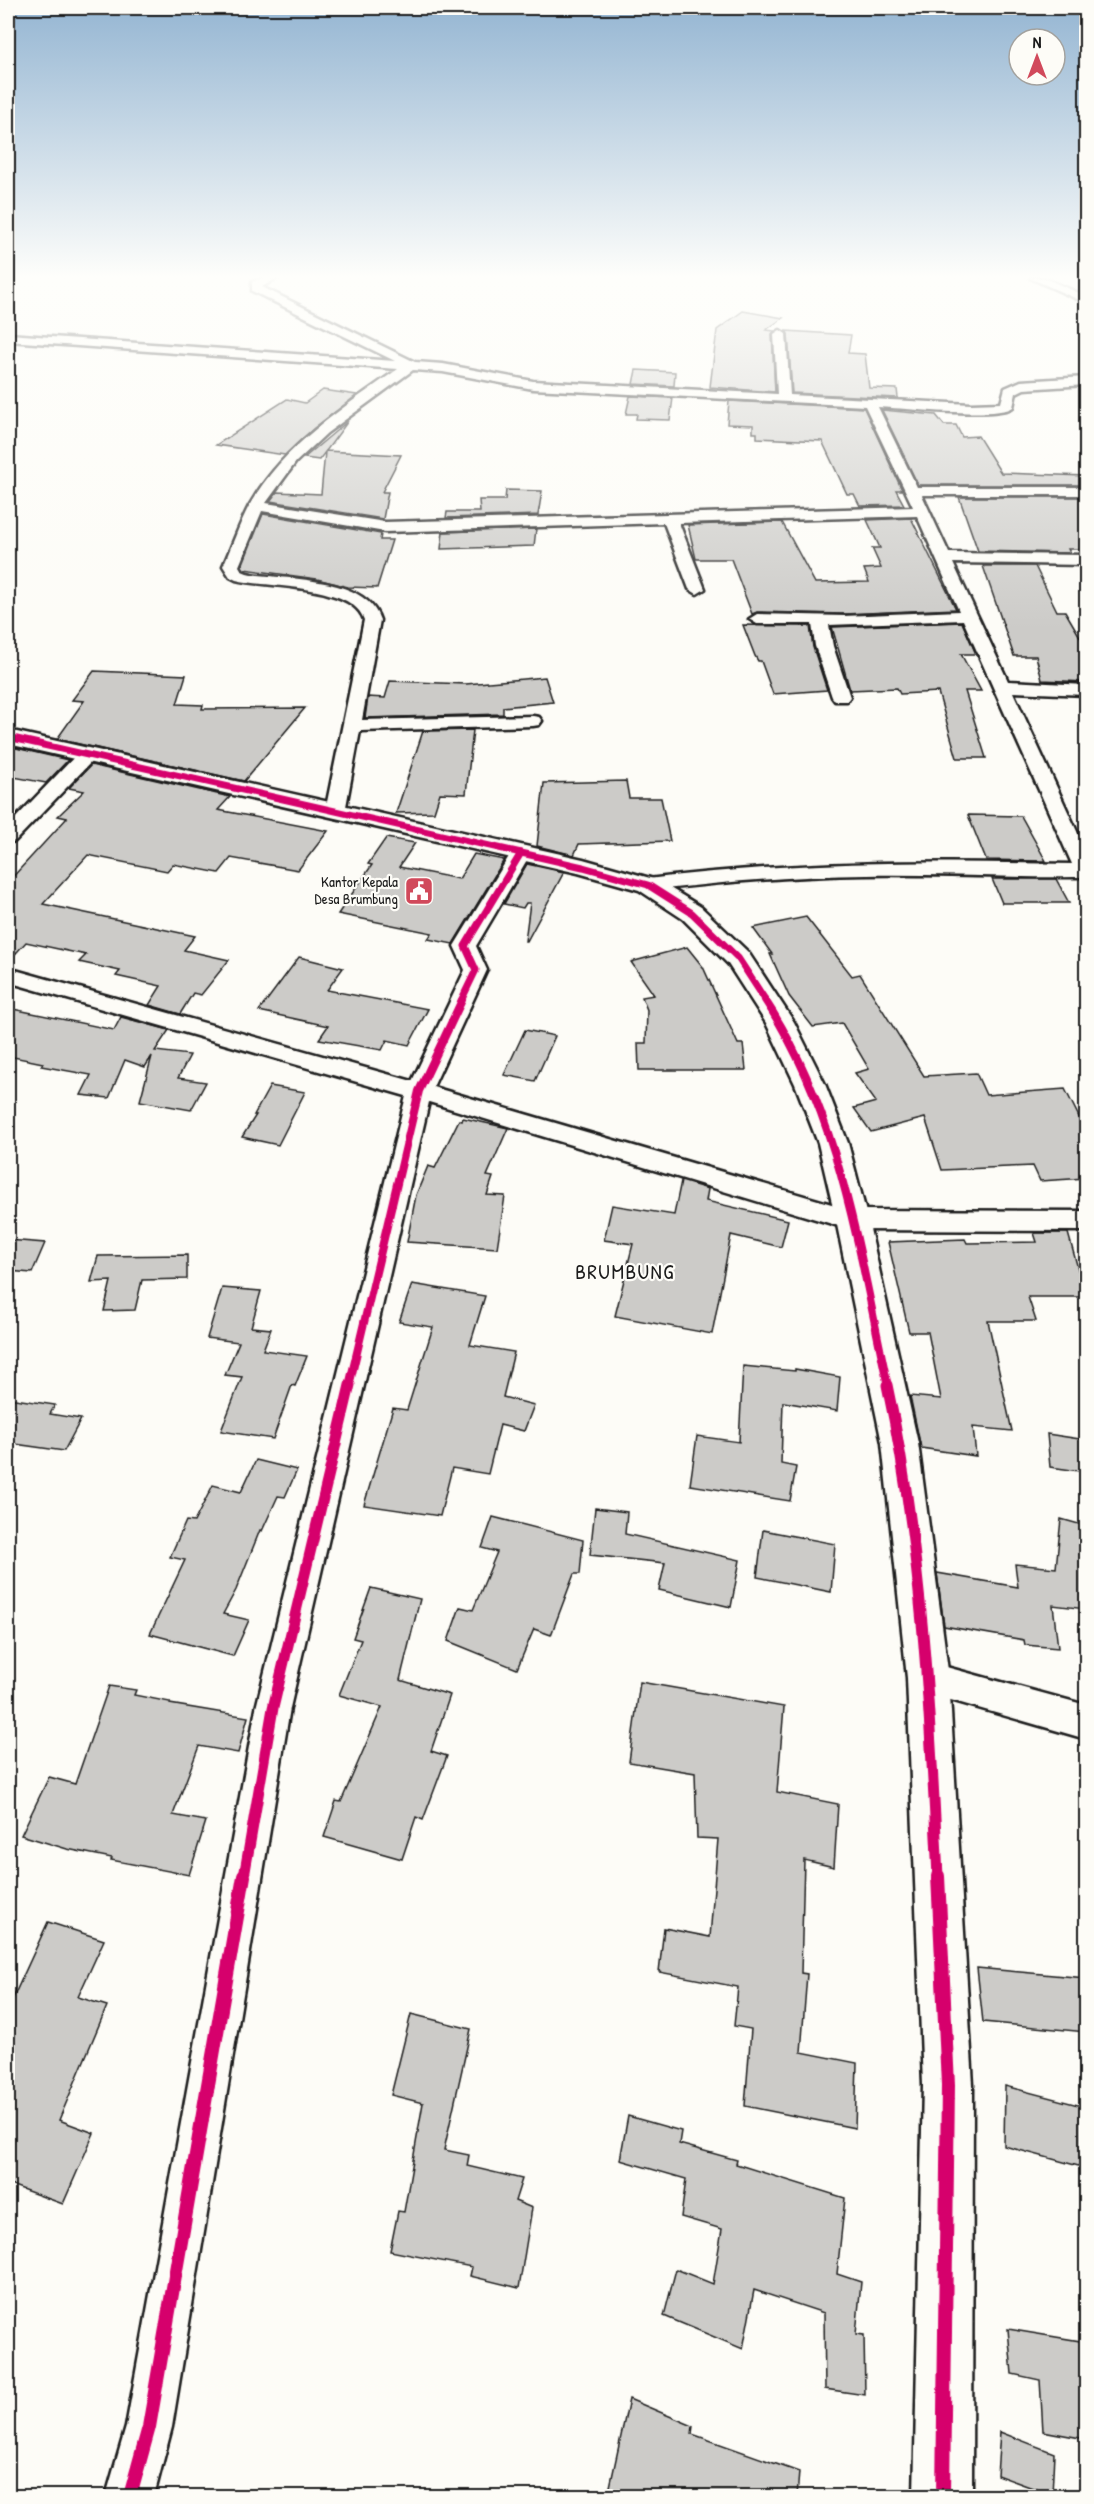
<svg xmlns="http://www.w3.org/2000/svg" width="1094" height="2504" font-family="'Patrick Hand',sans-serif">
  <rect width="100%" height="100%" fill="#fdfcf7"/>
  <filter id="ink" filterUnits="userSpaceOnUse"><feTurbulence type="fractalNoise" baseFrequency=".0167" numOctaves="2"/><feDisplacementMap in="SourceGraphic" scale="12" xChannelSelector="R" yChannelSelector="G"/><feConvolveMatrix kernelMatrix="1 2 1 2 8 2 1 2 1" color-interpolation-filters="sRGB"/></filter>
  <g filter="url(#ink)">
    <g fill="#cccbc8" stroke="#1c1c1c" stroke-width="1.5">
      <polygon points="743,311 783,318 766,330 775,331 772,334 775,392 710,387 717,330"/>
      <polygon points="786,331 851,335 848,353 865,354 869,388 897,389 898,398 792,393 788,334"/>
      <polygon points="636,370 675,372 674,386 633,384"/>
      <polygon points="323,390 357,395 314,428 285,455 216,445 287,399 305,403"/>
      <polygon points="630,396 673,398 670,420 636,419 637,414 626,414"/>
      <polygon points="729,401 864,408 902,490 896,490 904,505 860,506 854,494 847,494 822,441 757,438 757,433 753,433 753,425 727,424"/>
      <polygon points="882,410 936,415 944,425 956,425 962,437 978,436 1001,473 1086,476 1086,485 918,485"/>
      <polygon points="348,421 326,451 401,455 382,492 388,492 383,519 270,501 277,492 321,494 325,452 319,460 304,458"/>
      <polygon points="506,490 542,491 538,515 446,518 447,512 480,512 479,500 505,500"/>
      <polygon points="959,497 1086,497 1086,549 1068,549 1070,553 978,551"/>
      <polygon points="263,514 381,534 380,540 392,540 377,588 348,587 317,579 244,569 242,566"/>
      <polygon points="911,518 956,609 844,614 757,612 752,614 731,559 696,559 688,525 782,522 815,583 869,582 864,569 881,568 872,548 880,548 867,520"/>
      <polygon points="536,529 534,546 441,549 443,532"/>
      <polygon points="983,566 1035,566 1057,611 1065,611 1086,647 1086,682 1042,680 1036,656 1014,656"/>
      <polygon points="962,622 976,654 961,654 981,691 965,691 986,758 957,758 938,692 900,694 897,688 850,690 832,627"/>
      <polygon points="743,625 810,626 813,647 827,690 773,694 761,661 758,661 755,656"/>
      <polygon points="94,671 186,675 177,704 203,705 202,709 305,708 244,781 57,739 84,701 72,700"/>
      <polygon points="545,677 553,702 503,707 503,714 365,718 368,697 385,698 390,681 466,684"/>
      <polygon points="473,730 466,794 440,793 434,812 396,813 423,731"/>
      <polygon points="8,747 16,748 68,760 46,783 8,776"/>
      <polygon points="91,765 230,797 218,810 328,831 298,870 231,858 219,873 173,864 167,871 88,855 43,904 195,936 184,950 229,960 201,995 193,993 180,1014 149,1005 161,986 116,976 120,971 79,962 86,955 26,942 8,962 8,882 67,818 58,816 84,791 69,788"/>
      <polygon points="626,781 629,798 661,798 670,841 579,844 574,855 537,846 544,783"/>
      <polygon points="968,815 1021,816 1046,861 986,860"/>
      <polygon points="386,838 415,843 399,867 459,879 474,854 504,860 453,944 428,939 432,933 338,914 372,865 368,864"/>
      <polygon points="527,864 564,872 527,941 525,941 530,903 526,903 523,908 504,904"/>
      <polygon points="992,879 1056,879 1069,903 1002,903"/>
      <polygon points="806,917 852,976 860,974 924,1076 976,1073 986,1095 1065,1089 1086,1131 1086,1178 1040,1181 1033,1166 942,1170 925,1118 871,1132 854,1108 876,1102 855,1073 869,1069 842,1023 813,1027 789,996 770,954 772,954 753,928"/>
      <polygon points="687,947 703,967 738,1044 743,1044 746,1070 639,1070 638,1043 646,1043 647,1010 642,997 654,995 631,962"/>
      <polygon points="299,957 343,968 327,990 428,1009 409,1045 387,1040 382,1050 319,1039 328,1026 259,1011"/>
      <polygon points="8,1008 114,1030 121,1017 169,1030 155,1051 190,1055 178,1078 206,1082 191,1110 140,1101 152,1056 145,1067 125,1060 109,1098 81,1095 91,1075 41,1066 43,1063 8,1056"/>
      <polygon points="525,1030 555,1036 535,1081 504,1075"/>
      <polygon points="270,1086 305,1092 278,1145 242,1137 256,1115 254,1115"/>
      <polygon points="463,1118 508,1128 487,1176 493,1177 487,1195 505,1196 497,1248 407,1242 416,1195 428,1166 435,1168 459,1120 462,1121"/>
      <polygon points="681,1181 708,1189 706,1201 788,1220 781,1247 731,1235 712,1334 615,1316 633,1244 604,1240 612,1205 674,1215"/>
      <polygon points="1034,1233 1068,1233 1086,1297 1028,1297 1036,1321 988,1321 1012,1431 973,1427 976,1456 921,1448 910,1396 941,1399 928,1332 909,1332 888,1242 965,1239 967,1243 1037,1242"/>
      <polygon points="8,1240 45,1243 32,1273 8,1271"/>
      <polygon points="187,1255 187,1279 142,1280 135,1310 104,1311 111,1281 91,1282 98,1256"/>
      <polygon points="412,1284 485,1296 470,1345 514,1352 503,1397 534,1405 524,1431 500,1425 488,1474 452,1468 440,1516 364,1505 393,1408 407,1410 433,1327 399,1322"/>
      <polygon points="222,1288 261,1291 251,1327 271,1329 263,1350 307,1356 295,1386 292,1385 273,1439 221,1431 242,1377 225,1375 239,1342 207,1338"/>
      <polygon points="743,1366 795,1371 795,1369 840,1377 837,1411 783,1402 781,1464 796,1467 790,1501 690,1485 697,1436 739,1442"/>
      <polygon points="8,1398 55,1405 50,1414 81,1419 64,1451 8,1443"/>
      <polygon points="1047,1434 1086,1440 1086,1472 1050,1467"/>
      <polygon points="256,1460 297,1470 285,1497 278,1496 262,1531 260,1530 236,1590 223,1614 249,1620 233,1656 150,1634 185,1560 170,1557 186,1521 194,1522 213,1485 241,1492"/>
      <polygon points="595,1508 627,1512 625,1534 740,1560 731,1607 659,1590 665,1563 590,1555"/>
      <polygon points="493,1517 583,1540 580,1574 574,1574 551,1635 534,1629 517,1669 448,1641 460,1607 473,1610 497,1552 482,1548"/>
      <polygon points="1061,1519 1086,1526 1086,1609 1053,1605 1058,1648 1025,1645 1024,1640 944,1626 937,1573 1018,1587 1015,1564 1056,1568"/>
      <polygon points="763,1530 835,1544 831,1592 757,1577"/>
      <polygon points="371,1588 420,1599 400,1680 450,1695 431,1751 447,1756 423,1820 416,1817 402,1859 324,1837 336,1801 341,1802 382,1707 339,1695 361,1640 353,1638"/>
      <polygon points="640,1682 784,1707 777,1792 838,1804 834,1867 804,1860 801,1973 807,1974 801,2052 857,2063 855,2128 745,2106 751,2029 734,2026 738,1987 659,1972 664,1928 710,1937 718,1839 697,1838 695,1773 629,1762"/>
      <polygon points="109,1686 136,1690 134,1695 170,1702 170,1704 248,1717 238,1753 199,1746 173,1815 206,1821 189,1875 111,1860 112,1858 67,1849 21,1835 49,1777 75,1784"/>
      <polygon points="48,1922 104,1940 78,1997 107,2006 59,2120 94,2133 63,2204 8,2184 8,2009"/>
      <polygon points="977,1968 1086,1978 1086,2032 983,2022"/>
      <polygon points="411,2014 471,2029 444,2150 469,2155 467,2166 522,2179 515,2201 532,2208 519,2288 470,2276 472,2267 390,2251 398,2211 404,2212 423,2103 391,2095"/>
      <polygon points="1005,2086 1086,2107 1086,2168 1004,2146"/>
      <polygon points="628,2116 681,2131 679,2144 737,2160 736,2164 845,2198 837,2274 861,2282 856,2334 864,2335 865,2395 825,2389 824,2313 754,2290 743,2349 664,2316 676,2269 713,2284 722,2229 681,2217 686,2179 620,2160"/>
      <polygon points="1008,2329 1086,2342 1086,2439 1043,2431 1040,2380 1012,2374"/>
      <polygon points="629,2399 693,2426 692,2434 799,2472 797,2496 608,2496"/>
      <polygon points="1000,2432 1054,2453 1052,2495 997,2475"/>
    </g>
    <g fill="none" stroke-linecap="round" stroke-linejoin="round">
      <g stroke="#1c1c1c" stroke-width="5">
        <g id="street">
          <path d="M262 278H277L262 287 415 362 443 364 533 381 777 394 774 334 780 330 786 334 790 395 971 404 1001 403 1005 388 1021 381 1086 377V385L1024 389 1016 393 1013 407C997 419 902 408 878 407L917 487H1086V495H922L949 553 1086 555V565L953 563 1008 681 1086 685V695L1013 692 1086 851V877C1013 878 940 874 867 875 793 876 721 882 648 891L641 889 638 885 641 881 648 879C789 861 930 861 1072 864L963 620 829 625 833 646 850 697 847 701H835L832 697 815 646 812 624H757L749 619 757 614 844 616 959 611 917 516 679 523 705 589 697 594 689 589 664 523 385 532 262 511 239 566 242 571C250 575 260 575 269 576 304 580 368 581 380 620L362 720 533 716 539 717 542 721 539 725 533 726 360 731 345 812 342 816H328L325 812 364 620C353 584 268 588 236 580L230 577 223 566C232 546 239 525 249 506 283 445 343 408 398 369L8 341V334L395 361 252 291V282ZM413 370 443 372 533 389 865 406 913 507 385 522 266 503 296 462 327 433Z"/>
          <polygon points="1030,278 1044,278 1086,296 1086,303"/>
          <polygon points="87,749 94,751 96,755 94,759 15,841 8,843 8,826 80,751"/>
          <polygon points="521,847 528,849 531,853 476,946 487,970 433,1087 852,1210 1086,1211 1086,1231 852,1230 429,1102 290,1708 172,2427 154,2496 106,2496 126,2427 256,1708 406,1096 8,982 8,968 412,1081 465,970 454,946 511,853 514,849"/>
          <polygon points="928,1662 1086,1705 1086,1739 916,1690 911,1678 916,1666"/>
        </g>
      </g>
      <g stroke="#1c1c1c" stroke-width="5">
        <polygon id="secondary" points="8,730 583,859 657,880 701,907 748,952 794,1022 825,1084 848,1143 868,1220 918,1443 949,1678 973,2085 972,2496 914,2496 923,2085 907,1678 882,1443 836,1220 818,1143 795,1084 766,1023 728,964 683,919 639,890 578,873 8,744"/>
      </g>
      <use href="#street" fill="#fdfcf7" fill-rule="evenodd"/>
      <use href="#secondary" fill="#fdfcf7" fill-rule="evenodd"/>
      <g stroke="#fdfcf7" stroke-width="10">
        <g id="cycleway-far3">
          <polyline points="8,737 583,867 648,885 692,913 738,958 766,1001"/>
          <polyline points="461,1001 476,970 465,946 521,853"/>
        </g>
      </g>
      <g stroke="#fdfcf7" stroke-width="12">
        <g id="cycleway-far2">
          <path d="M765 1000C841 1115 859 1254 888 1386"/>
          <polyline points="349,1386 419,1091 462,1000"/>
        </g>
      </g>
      <g stroke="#fdfcf7" stroke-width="15">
        <g id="cycleway-far1">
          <path d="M887 1385C922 1546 930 1713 938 1877"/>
          <polyline points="244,1877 273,1708 350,1385"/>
        </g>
      </g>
      <g stroke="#fdfcf7" stroke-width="18">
        <g id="cycleway">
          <polyline points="938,1876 948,2085 943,2496"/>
          <polyline points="130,2496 149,2427 244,1876"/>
        </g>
      </g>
      <use href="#cycleway-far3" stroke="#d6006c" stroke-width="7"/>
      <use href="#cycleway-far2" stroke="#d6006c" stroke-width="8"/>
      <use href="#cycleway-far1" stroke="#d6006c" stroke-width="11"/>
      <use href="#cycleway" stroke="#d6006c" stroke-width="14"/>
    </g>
  </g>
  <linearGradient id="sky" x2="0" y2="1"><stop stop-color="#94b5d2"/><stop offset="0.44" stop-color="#fefefb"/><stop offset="1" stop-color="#fefefb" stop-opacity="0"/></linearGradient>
  <rect width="1094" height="629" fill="url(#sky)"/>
  <defs>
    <g id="civic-square" transform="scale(1.5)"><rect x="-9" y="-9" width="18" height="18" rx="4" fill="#d1495b" stroke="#fdfcf7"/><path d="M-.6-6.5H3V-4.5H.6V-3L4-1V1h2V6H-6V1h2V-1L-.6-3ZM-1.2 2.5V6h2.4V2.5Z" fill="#fff"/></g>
  </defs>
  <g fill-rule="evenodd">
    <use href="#civic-square" x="419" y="891"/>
  </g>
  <g text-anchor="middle" stroke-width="4.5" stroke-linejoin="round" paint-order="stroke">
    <g font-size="15" fill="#1c1c1c" stroke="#fdfcf7" text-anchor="end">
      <text x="398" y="887">Kantor Kepala<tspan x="398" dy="17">Desa Brumbung</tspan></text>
    </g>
    <g font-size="21" letter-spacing="1.5" fill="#1c1c1c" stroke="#fdfcf7">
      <text x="625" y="1279">BRUMBUNG</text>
    </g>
  </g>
  <rect width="1094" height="2504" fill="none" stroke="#fdfcf7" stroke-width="30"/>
  <rect x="15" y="15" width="1064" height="2474" fill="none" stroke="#1c1c1c" stroke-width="2" filter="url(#ink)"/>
  <g transform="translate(1037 57)"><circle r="28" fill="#fdfcf7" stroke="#a3a29f" stroke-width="1.5"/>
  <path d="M0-4.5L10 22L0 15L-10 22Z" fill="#d1495b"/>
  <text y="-9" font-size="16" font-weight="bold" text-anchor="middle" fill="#1c1c1c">N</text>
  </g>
</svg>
